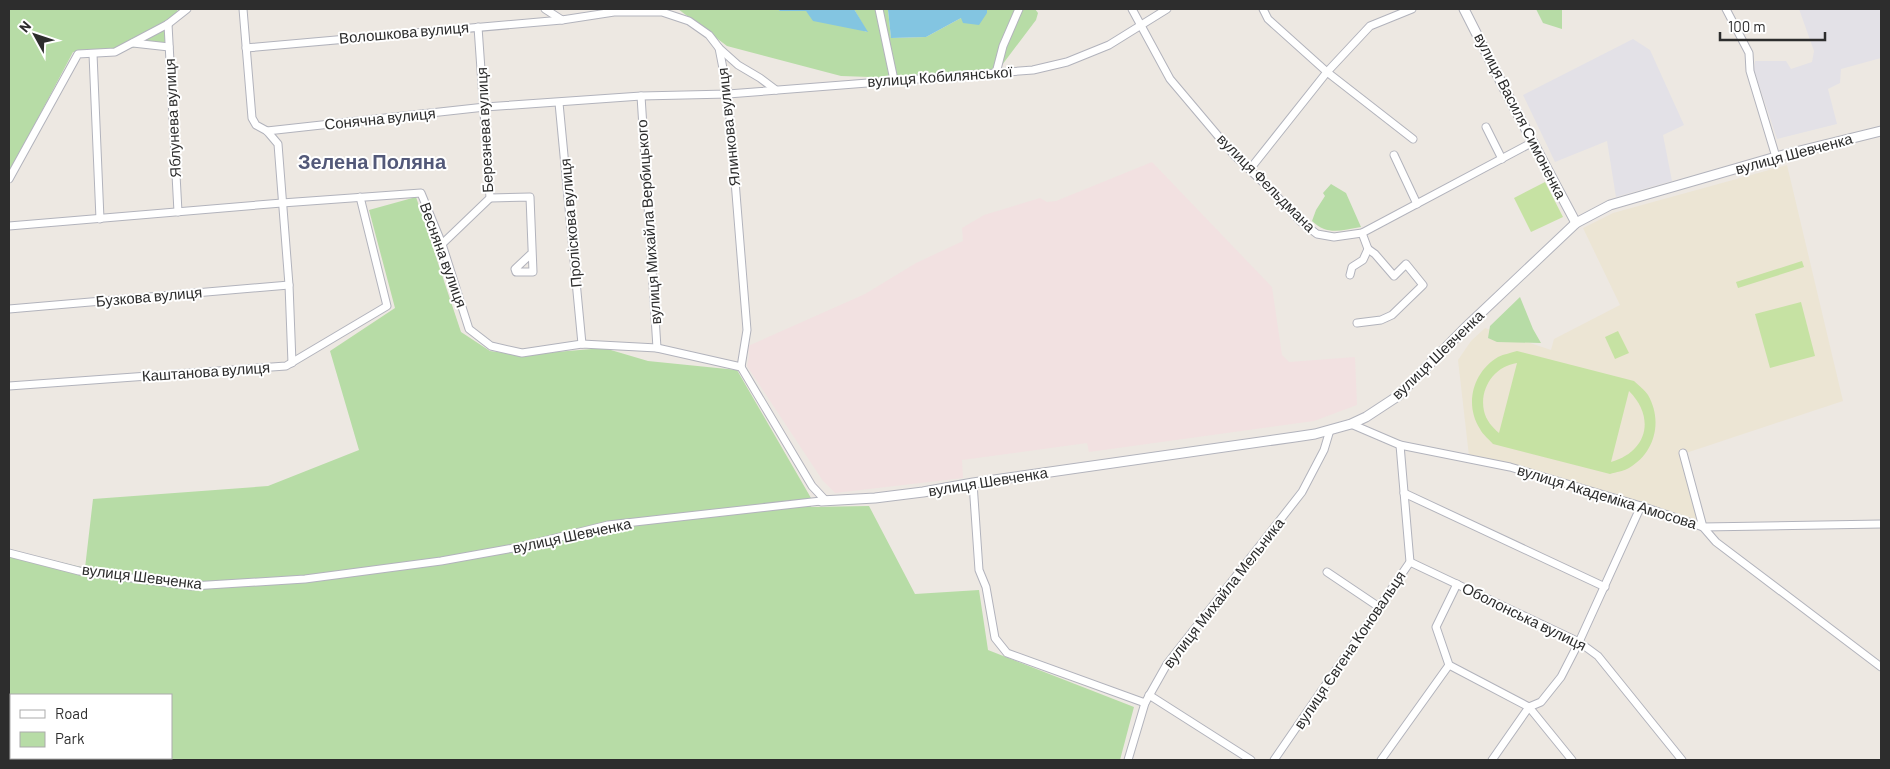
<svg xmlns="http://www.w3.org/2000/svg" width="1890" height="769" font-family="Barlow,sans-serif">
  <rect width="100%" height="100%" fill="#ede8e2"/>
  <g fill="#e3e1e7">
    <polygon points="1799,9 1881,9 1881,58 1841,69 1840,83 1828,89 1837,124 1777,139 1754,70 1755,61 1786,61 1791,69 1812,62 1814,51"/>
    <polygon points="1633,39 1650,50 1684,125 1663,135 1672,181 1616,197 1607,141 1555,162 1523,95"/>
  </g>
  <polygon fill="#ece5d4" points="1787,165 1843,401 1680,455 1697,520 1469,456 1458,360 1471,341 1485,328 1551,350 1554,339 1620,305 1583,228 1613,213"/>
  <polygon fill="#f2e1e1" points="1152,162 1272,287 1282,355 1289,362 1355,357 1357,405 1314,421 1089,452 1087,443 962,460 963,478 835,493 823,481 747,366 749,357 748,346 865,294 916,263 963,241 962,228 984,215 1040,198 1047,202 1056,201"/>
  <g fill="#b7dca6" fill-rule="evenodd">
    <polygon points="9,9 178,9 166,45 73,52 9,173"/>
    <polygon points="678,9 780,9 779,11 806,11 867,32 854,9 890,9 888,10 891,38 926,37 961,18 987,13 987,9 1035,9 1038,13 1036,20 996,73 930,79 841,76 727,46"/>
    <polygon points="1536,9 1562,9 1562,29 1543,23"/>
    <path d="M1331 184 1346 193 1361 227C1341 230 1328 236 1312 221L1316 210 1325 196 1323 193Z"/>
    <path d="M416 197 461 332 490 351 520 355 604 348 648 361 737 370 811 498V507L869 506 915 594 979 590 988 650 1134 707 1120 760H9V550L85 568 93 499 268 486 359 450 330 351 395 308 369 210ZM11 695H171V758H11Z"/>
    <polygon points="1520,297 1533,329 1541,343 1497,342 1488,338 1490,326"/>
  </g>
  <g fill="#c6e2a3" fill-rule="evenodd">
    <polygon points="1545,182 1563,217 1531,232 1514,198"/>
    <polygon points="1802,261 1804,267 1738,288 1736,282"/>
    <polygon points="1801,302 1815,356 1770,368 1755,314"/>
    <polygon points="1618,331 1629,353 1615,359 1605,337"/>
    <path d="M1517 351 1634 381C1639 386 1645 390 1648 395 1663 421 1655 453 1629 468 1624 471 1616 472 1610 474L1493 444C1489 439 1483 435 1480 429 1464 404 1473 372 1498 357 1504 354 1511 353 1517 351ZM1517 363 1499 433C1492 427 1486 420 1484 411 1479 388 1495 366 1517 363ZM1629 391C1656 418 1647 452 1611 462Z"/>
  </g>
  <g fill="#83c5e1">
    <polygon points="780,9 854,9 868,32 813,21 806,11 779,11"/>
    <polygon points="890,9 987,9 987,13 979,25 963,23 961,18 926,37 891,38 888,10"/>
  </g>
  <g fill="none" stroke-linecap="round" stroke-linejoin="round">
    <g stroke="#b2b3bc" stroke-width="9">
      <g id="minor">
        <polyline points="243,9 252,118 256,125 267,131 278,144 289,285 292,363"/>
        <polyline points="545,9 562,20 614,12 662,12 689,21 709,35 719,48 728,94 747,330 741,367"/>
        <polyline points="879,9 894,80"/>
        <polyline points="1132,9 1170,79 1235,156 1270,189 1300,221 1317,234 1334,237 1362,233 1533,142"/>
        <polyline points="1263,9 1268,19 1327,72 1413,139"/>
        <polyline points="1726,9 1749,53 1750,71 1776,157"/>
        <polyline points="168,24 178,212"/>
        <polyline points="133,43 169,47"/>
        <polyline points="246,48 562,20"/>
        <polyline points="719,48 738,65 760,78 776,90"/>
        <polyline points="93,54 100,219"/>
        <polyline points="996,73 1003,46 1019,9"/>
        <polyline points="641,96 657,348"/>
        <polyline points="559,103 582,344"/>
        <polyline points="1486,127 1502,159"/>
        <polyline points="267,131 485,107 641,96 728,94 1033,70 1067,62 1109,45 1167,9"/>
        <polyline points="1394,155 1417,204"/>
        <polyline points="1250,169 1327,72 1370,26 1412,9"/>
        <polyline points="9,179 78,54 115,52 168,24 187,9"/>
        <polyline points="490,198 530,197 533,272 516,272 515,269 532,253"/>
        <polyline points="9,226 282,203 421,193 442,244 469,329 491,346 522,353 582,344 657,348 741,367"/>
        <polyline points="442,244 490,198 478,27"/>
        <polyline points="1350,275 1352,267 1363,260 1368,249 1362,233"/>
        <polyline points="9,309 289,285"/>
        <polyline points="1357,323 1381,320 1392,315 1423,285 1406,264 1394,276 1375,254 1368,249"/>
        <polyline points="741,367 812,486 826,501"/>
        <polyline points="9,386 286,366 387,306 360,197"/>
        <polyline points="1351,424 1400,445 1510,467 1641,506 1703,527 1716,542 1881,667"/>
        <polyline points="1683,453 1703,527 1881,524"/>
        <polyline points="973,483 979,570 986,587 995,638 1007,653 1145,703"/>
        <polyline points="1404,493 1605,587"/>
        <polyline points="9,553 79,571 192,586 305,579 441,561 519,547 608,525 821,501"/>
        <polyline points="1410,562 1579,642 1598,656 1682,760"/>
        <polyline points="1327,572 1379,607"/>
        <polyline points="1457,584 1436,627 1449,665 1529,707 1572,760"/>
        <polyline points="1149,695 1251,760"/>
        <polyline points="1128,760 1145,703 1167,664 1302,492 1324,450 1330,430"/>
        <polyline points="1274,760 1410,562 1400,445"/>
        <polyline points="1381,760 1449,665"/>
        <polyline points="1492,760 1529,707 1541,702 1561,677 1579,642 1641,506"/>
      </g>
    </g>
    <g stroke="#b2b3bc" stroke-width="11">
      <g id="tertiary">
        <polyline points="1464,9 1505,90 1576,223"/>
        <polyline points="821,501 875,498 923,492 973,483 1295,437 1315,434 1351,424 1366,417 1398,396 1465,328 1576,223 1610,205 1776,157 1881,131"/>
      </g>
    </g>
    <use href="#minor" stroke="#fff" stroke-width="7"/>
    <use href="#tertiary" stroke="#fff" stroke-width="9"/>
  </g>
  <g text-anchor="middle" stroke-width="4" stroke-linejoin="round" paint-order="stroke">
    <g font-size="15" fill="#2d2d2d" stroke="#fff">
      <text transform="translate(404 33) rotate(-5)" y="5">Волошкова вулиця</text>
      <text transform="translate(940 77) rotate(-4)" y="5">вулиця Кобилянської</text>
      <text transform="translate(1520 116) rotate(63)" y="5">вулиця Василя Симоненка</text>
      <text transform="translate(173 118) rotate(-93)" y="5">Яблунева вулиця</text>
      <text transform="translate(380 119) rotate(-6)" y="5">Сонячна вулиця</text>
      <text transform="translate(729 127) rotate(-96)" y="5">Ялинкова вулиця</text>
      <text transform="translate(485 130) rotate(-93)" y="5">Березнева вулиця</text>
      <text transform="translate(1794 154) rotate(-15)" y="5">вулиця Шевченка</text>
      <text transform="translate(1266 183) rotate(45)" y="5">вулиця Фельдмана</text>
      <text transform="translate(649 222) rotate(-94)" y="5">вулиця Михайла Вербицького</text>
      <text transform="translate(571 223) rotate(-95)" y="5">Проліскова вулиця</text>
      <text transform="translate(443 255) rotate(70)" y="5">Весняна вулиця</text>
      <text transform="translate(149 297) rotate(-5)" y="5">Бузкова вулиця</text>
      <text transform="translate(1438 355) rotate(-44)" y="5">вулиця Шевченка</text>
      <text transform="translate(206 372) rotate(-4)" y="5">Каштанова вулиця</text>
      <text transform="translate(988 482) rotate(-9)" y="5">вулиця Шевченка</text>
      <text transform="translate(1607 497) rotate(17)" y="5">вулиця Академіка Амосова</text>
      <text transform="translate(572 536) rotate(-12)" y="5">вулиця Шевченка</text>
      <text transform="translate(142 577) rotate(7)" y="5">вулиця Шевченка</text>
      <text transform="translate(1224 593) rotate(-52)" y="5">вулиця Михайла Мельника</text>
      <text transform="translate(1524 617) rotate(26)" y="5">Оболонська вулиця</text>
      <text transform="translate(1350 650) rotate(-56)" y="5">вулиця Євгена Коновальця</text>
    </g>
    <g font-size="20" font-weight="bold" fill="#535979" stroke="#fff">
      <text x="372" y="169">Зелена Поляна</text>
    </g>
  </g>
  <rect width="1890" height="769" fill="none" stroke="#2d2d2d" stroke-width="20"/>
  <rect x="10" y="694" width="162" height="65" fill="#ffffff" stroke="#ababab"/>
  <rect x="20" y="710" width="25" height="8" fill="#ffffff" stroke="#ababab"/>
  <text x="55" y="719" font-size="15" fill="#2d2d2d">Road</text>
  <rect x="20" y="732" width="25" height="15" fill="#b7dca6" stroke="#ababab"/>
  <text x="55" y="744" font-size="15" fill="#2d2d2d">Park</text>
  <g transform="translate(35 35) rotate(310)" stroke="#ffffff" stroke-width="4" paint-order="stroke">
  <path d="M0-4L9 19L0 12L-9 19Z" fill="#2d2d2d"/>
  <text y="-8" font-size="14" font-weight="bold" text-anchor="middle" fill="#2d2d2d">N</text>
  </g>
  <path d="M1720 32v8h105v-8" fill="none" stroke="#2d2d2d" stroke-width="2.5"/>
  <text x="1728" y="32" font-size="15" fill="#2d2d2d" stroke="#ffffff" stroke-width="4" paint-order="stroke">100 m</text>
</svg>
